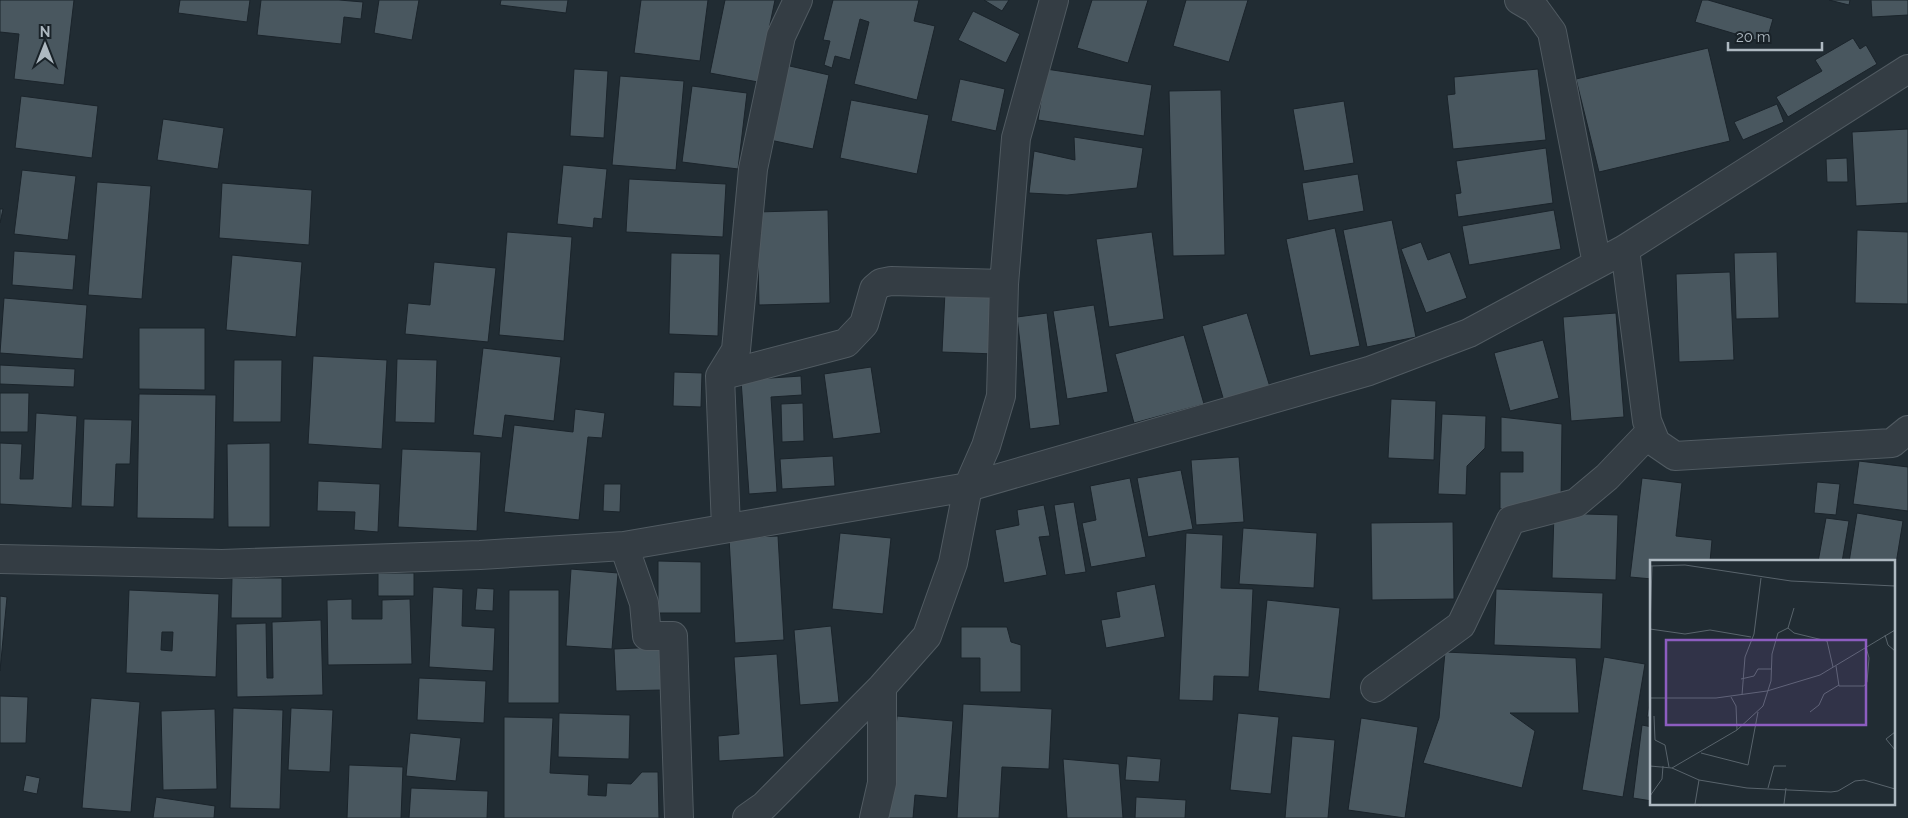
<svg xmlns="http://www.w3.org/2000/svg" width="1908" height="818" font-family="Raleway,sans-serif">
	<rect width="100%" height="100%" fill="#212c33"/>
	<path fill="#49575f" stroke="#1b242b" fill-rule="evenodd" d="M0,0H74L64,85L14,79L19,34L0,32Z
		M180,0H250L247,22L178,13Z
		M261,0H339L363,2L361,19L344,17L341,44L257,35Z
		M379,0H419L412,40L374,33Z
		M501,0H568L566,13L500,5Z
		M641,0H708L700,61L634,53Z
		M725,0H775L758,82L710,73Z
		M833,0H919L914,21L935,26L917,100L854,84L869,22L860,19L850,60L835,56L832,68L824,65L830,41L823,40Z
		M984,0H1009L1002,11Z
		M1092,0H1148L1128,63L1077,48Z
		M1186,0H1248L1229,62L1173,46Z
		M1702,0H1708L1773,19L1766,43L1695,22Z
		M1829,0H1850L1849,5Z
		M1871,0H1908V15L1872,17Z
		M973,11L1020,34L1006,63L958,40Z
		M1853,38L1860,49L1866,45L1877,64L1788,117L1776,97L1822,71L1815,60Z
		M1708,48L1730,141L1599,172L1576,79Z
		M781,64L829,75L813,149L765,139Z
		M574,69L608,71L604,138L570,136Z
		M1046,69L1152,85L1144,136L1038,120Z
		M1538,69L1546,140L1453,149L1447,95L1455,94L1454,77Z
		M620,76L684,81L676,170L612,165Z
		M960,79L1005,89L996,131L951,121Z
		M692,86L747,93L738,169L682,162Z
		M1221,90L1225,255L1173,256L1169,91Z
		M21,96L98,106L92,158L15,148Z
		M851,100L929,115L917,174L840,158Z
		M1344,101L1354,163L1304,171L1293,109Z
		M1777,104L1784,122L1743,140L1734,122Z
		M163,119L224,128L218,169L157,160Z
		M1908,129V203L1856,206L1852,132Z
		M1074,137L1143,148L1137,188L1067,195L1029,193L1034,151L1075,160Z
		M1546,148L1553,203L1458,217L1455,194L1461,193L1456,161Z
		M1847,158L1848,182H1827L1826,159Z
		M563,165L607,169L602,219L594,218L593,228L557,224Z
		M22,170L76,176L68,240L14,234Z
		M1358,174L1364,211L1308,221L1302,183Z
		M629,179L726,184L723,237L626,232Z
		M97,182L151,186L142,299L88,295Z
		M222,183L312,190L309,245L219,238Z
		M0,209H3L0,223Z
		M828,210L830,303L759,305L757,212Z
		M1554,210L1561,249L1469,265L1462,226Z
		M1392,220L1416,337L1367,347L1343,230Z
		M1335,228L1360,346L1310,356L1286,239Z
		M1857,230L1908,232V304L1855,303Z
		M507,232L572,237L564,341L499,335Z
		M1152,232L1164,319L1109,327L1096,239Z
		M1421,242L1428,260L1450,252L1467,298L1426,313L1401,249Z
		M14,251L76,255L73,290L12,285Z
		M1777,252L1779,318L1736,319L1734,253Z
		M671,253L720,254L718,336L669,334Z
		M232,255L302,262L296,337L226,330Z
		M434,262L496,268L488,342L405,334L408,303L430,305Z
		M1730,272L1734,360L1679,362L1676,274Z
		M945,292L997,294L995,354L942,352Z
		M4,298L87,305L83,359L0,353Z
		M1094,305L1108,392L1067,399L1053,311Z
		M1047,313L1060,425L1030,429L1017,317Z
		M1247,313L1270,387L1224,401L1202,326Z
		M1616,313L1624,417L1571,421L1563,317Z
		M139,328H205V390L139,389Z
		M1184,335L1204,404L1134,423L1115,354Z
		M1543,340L1559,398L1510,411L1494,353Z
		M483,348L561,357L554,421L505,415L502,438L473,435Z
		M313,356L387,360L382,449L308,444Z
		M397,359L437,360L435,423L395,422Z
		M234,360H282L281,422H233Z
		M0,365L75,369L74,387L0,384Z
		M871,367L881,433L833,439L824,374Z
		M674,372L702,373L701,407L673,406Z
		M801,376L802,395L771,397L777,492L749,494L741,380Z
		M0,393H29L28,432H0Z
		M139,394L216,395L214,519L137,518Z
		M1391,399L1436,401L1434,460L1388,458Z
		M803,403L804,441L782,442L781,404Z
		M575,409L605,413L602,438L588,437L579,520L504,512L514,425L573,432Z
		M36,413L77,416L72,508L0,504V443L22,444L20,479H33Z
		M1442,414L1486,416L1485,448L1467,466L1466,495L1438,494Z
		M1501,417L1562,424L1561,502L1500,509V472H1523V452H1501Z
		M84,419L132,420L130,464H116L114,507L81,506Z
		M270,443V527H228L227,444Z
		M402,449L481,452L477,531L398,527Z
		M833,456L835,486L782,489L780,459Z
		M1239,457L1244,522L1196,525L1191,460Z
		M1859,461L1908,467V511L1853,504Z
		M1181,470L1193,529L1148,537L1137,478Z
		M1130,478L1146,557L1091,567L1082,523L1096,520L1090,486Z
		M1642,478L1682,483L1676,536L1712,540L1710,562H1652V579L1630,577Z
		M318,481L380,484L378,532L354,530L355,512L317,511Z
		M1817,482L1840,484L1836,515L1814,513Z
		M604,484H621L620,512L603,511Z
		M1074,502L1086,572L1065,575L1054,505Z
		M1044,505L1050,536L1039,537L1047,575L1004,583L995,530L1019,525L1017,510Z
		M1554,513L1618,515L1616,580L1552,578Z
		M1857,513L1903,521L1894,576V562H1849Z
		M1826,518L1849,521L1842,562H1818Z
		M1453,522L1454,599L1372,600L1371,523Z
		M1243,528L1317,533L1314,588L1239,584Z
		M840,533L891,538L883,614L832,609Z
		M1186,533L1223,535L1221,588L1253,589L1249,677L1214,676L1213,701L1179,700Z
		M778,536L784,640L735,643L729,538Z
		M658,561L701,562V613H658Z
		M571,569L618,573L612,649L566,646Z
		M378,573H414V596H378Z
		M232,578H282V618H231Z
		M1155,584L1165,637L1106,648L1101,620L1120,617L1116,592Z
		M433,587L463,589L462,626L495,628L493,671L429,667Z
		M477,588L494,589L493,611L475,610Z
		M1496,589L1603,593L1601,649L1494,645Z
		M129,590L219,594L216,677L126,673ZM162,632H173L172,651L161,650Z
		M509,590H559V703H508Z
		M0,596L7,597L0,671Z
		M352,599V619H382V600L410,599L412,664L328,665L327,600Z
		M1267,600L1340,608L1330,699L1258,691Z
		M321,620L323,695L237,697L236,624L266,623L267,678H273L272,622Z
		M831,626L839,702L800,705L794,630Z
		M961,627H1007L1011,642L1021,645V692H980V658H961Z
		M660,647L662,690L616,691L614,649Z
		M1445,652L1576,658L1579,713H1510L1535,731L1522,788L1423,763L1439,718Z
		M777,654L784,757L719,761L718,736L739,734L734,657Z
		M1604,657L1645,664L1623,797L1582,790Z
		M419,678L486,681L484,723L417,720Z
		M1652,685V717H1647Z
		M0,696L28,697L26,743H0Z
		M91,698L140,702L131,812L82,808Z
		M963,704L1052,709L1049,769L1002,767L999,818H957Z
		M233,708L283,710L280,809L230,808Z
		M291,708L333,710L330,772L288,770Z
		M215,709L217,789L163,790L161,711Z
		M559,713L630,715L629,759L558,757Z
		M1238,713L1279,717L1271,794L1230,790Z
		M897,716L953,721L947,798L915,795L913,818H888Z
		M504,717L553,718L550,773L589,775L588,795L606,796L607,783L631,784L642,772H658L659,818H504Z
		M1361,718L1418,727L1405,818L1348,810Z
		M1642,725L1652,727V801L1633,798Z
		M410,733L461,738L456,781L406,776Z
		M1292,736L1335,740L1328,818H1285Z
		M1127,756L1161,759L1159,782L1125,780Z
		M1063,759L1119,764L1123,818H1067Z
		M349,765L403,767L401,818H347Z
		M26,775L40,778L37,794L23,791Z
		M411,788L488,791L487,818H409Z
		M156,797L215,806L214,818H153Z
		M1136,797L1186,800L1185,818H1135Z
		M1681,804H1701V807Z"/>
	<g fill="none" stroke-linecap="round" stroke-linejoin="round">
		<g stroke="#515b62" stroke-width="30">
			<path id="street" d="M1519,0L1536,10L1552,32L1597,264
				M1625,249L1647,421L1656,443L1675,456L1892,443L1908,430
				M720,376L846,343L864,324L874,289L881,283L891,281L1004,284
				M726,528L720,376L736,350L753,169L781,36L798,0
				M624,546L644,603L647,636H673L679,818
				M0,559L222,564L480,555L624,546L968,487L1369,371L1469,333L1625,249L1908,69
				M1375,688L1461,625L1511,520L1576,503L1607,477L1651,431
				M747,818L764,806L882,687L927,636L953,563L968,487L986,446L1001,396L1004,284L1016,138L1054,0
				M874,818L882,783V687"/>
		</g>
		<use href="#street" stroke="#343d44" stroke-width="28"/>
	</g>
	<g transform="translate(1650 560)">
		<rect width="245" height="245" fill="#212c33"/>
		<path fill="none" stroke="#59646c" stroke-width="1" d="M0,6L35,5L141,21L245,26M138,68L144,73L177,81L183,107M138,68L144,48M0,69L35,74L60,70L101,77M0,70L2,6M235,75L238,85L245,91M186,106L189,126H214L217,122L219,98L216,87M91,119L104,116L108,109H121M92,135L95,97L104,74L111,18M81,137L86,146L87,170M0,138H66L117,131L170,115L245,70M160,152L169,145L174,134L189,125M4,156L5,180L15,185L19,207M245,172L236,179L245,190M51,193L98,205L108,152M0,206L22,208L49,220L97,228L181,232L188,231L205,221L214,220L245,229M22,208L87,170L113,146L121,121L122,94L128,73L138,68M118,228L124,206H136M0,236L12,219L13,206M45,244L49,220M134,244L136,228"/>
		<path fill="#8d5dc0" fill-opacity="0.15" stroke="#8d5dc0" stroke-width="2.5" d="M16,80H216V165H16Z"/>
		<rect width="245" height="245" fill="none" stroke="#aeb9c1" stroke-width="2.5"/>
	</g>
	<g transform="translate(45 45)" stroke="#192228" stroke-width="4" paint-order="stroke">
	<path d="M0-4L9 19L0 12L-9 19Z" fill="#aeb9c1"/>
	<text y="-8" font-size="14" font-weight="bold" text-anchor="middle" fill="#aeb9c1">N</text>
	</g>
	<path d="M1728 42v8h94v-8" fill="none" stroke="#aeb9c1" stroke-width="2.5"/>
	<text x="1736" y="42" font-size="15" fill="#aeb9c1" stroke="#192228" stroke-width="4" paint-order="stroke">20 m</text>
</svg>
